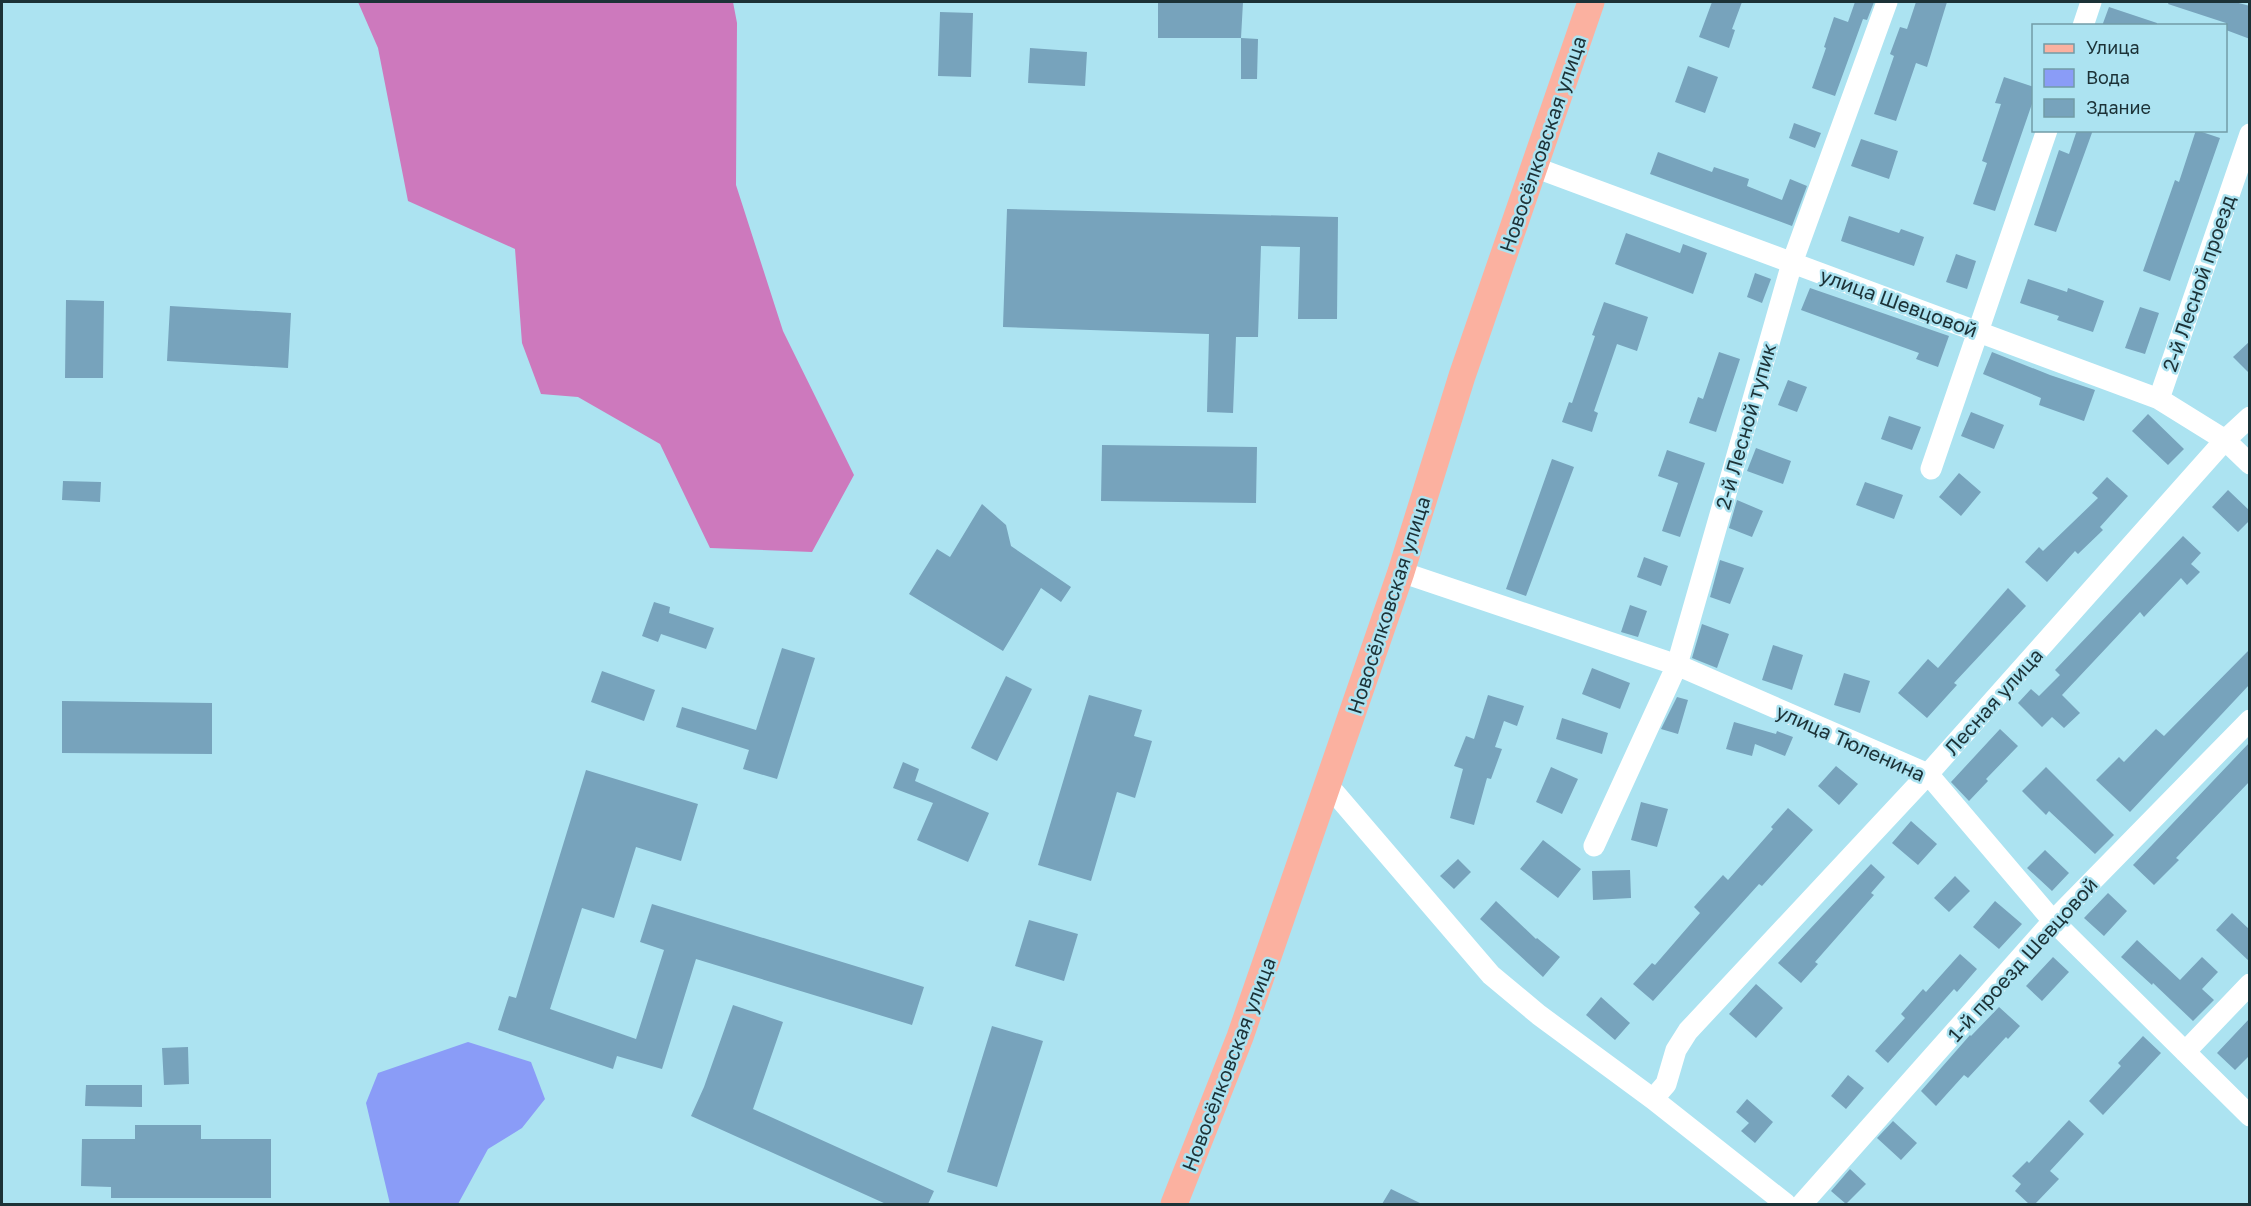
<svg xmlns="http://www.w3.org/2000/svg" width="2251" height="1206" font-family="'Golos Text',sans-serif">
	<rect width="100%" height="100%" fill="#ace3f1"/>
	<path fill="#cd79bd" d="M358,2H733L737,23L736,185L783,331L854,475L812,552L710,548L660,444L578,397L541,394L522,343L515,249L408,201L378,48Z"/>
	<path fill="#8a9cf7" d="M468,1042L531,1062L545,1099L522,1128L488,1149L458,1204H390L366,1103L378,1073Z"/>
	<path fill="#77a3bc" d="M1158,2H1243L1241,38H1158Z
		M1712,2H1742L1732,29L1735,30L1729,48L1699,37Z
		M1855,2H1874L1867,20L1863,19L1835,96L1812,88L1826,48L1824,47L1834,17L1848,22Z
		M1916,2H1947L1927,67L1916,63L1896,121L1874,114L1894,56L1890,54L1900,27L1907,29Z
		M2169,2H2235L2250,6V39L2226,30V23L2168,4Z
		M2109,7L2157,23V26H2102Z
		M940,12L973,13L971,77L938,76Z
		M1241,38L1258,39L1257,79H1241Z
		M1030,48L1087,52L1085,86L1028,83Z
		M1688,66L1718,77L1705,113L1675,102Z
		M2004,77L2034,87V98L1995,211L1973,204L1987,163L1982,161L2001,104L1995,103Z
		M1794,123L1821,133L1815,148L1789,138Z
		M2077,130H2093L2056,232L2034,225L2059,150L2069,154Z
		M2196,130L2220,138L2170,281L2143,271L2175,180L2179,182Z
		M1861,139L1898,151L1889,179L1851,166Z
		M1658,152L1712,172L1714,167L1749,179L1747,186L1782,200L1790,179L1807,186L1792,226L1650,174Z
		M1007,209L1338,217L1337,319H1298L1300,247L1261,246L1258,337H1236L1233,413L1207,412L1209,334L1003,327Z
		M1849,216L1899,233L1901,229L1924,237L1914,266L1841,241Z
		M1626,233L1680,253L1683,244L1707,253L1693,294L1615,264Z
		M1956,254L1976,261L1967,289L1946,282Z
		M1755,273L1771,279L1762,303L1747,297Z
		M2028,279L2067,292L2068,288L2104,301L2093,332L2057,320L2059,316L2020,303Z
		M1810,288L1949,336L1938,367L1916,359L1919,353L1801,310Z
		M66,300L104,301L103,378H65Z
		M1604,302L1648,317L1637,351L1617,344L1594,411L1598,413L1592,432L1562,422L1569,402L1572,403L1595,336L1592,335Z
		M170,306L291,313L288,368L167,361Z
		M2140,307L2159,313L2145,354L2125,348Z
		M2250,341V374L2233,357Z
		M1719,352L1740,359L1716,432L1689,423L1698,397L1703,399Z
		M1992,352L2050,375L2095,390L2084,421L2039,405L2041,398L1983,374Z
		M1788,380L1807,387L1797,412L1778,405Z
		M1971,412L2004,425L1994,449L1961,436Z
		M2148,414L2184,449L2168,465L2132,431Z
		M1889,416L1921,427L1912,450L1881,439Z
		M1102,445L1257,447L1256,503L1101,501Z
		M1756,448L1791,461L1783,484L1747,471Z
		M1667,450L1705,463L1680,537L1662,531L1678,483L1658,476Z
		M1552,459L1574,467L1526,596L1506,589Z
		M1959,473L1981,492L1961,516L1939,497Z
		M2107,477L2128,496L2100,527L2103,530L2078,554L2075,551L2047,582L2025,562L2039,547L2043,551L2098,498L2092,493Z
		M63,481L101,482L100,502L62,500Z
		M1865,482L1903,495L1894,519L1856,505Z
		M2228,490L2250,511V520L2238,532L2212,507Z
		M1737,500L1763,511L1752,537L1729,528Z
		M982,504L1006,525L1011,546L1071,587L1061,602L1041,588L1003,651L909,594L937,549L950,557Z
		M2183,536L2201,553L2191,564L2200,572L2187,585L2181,578L2144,617L2140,612L2062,695L2080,713L2064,728L2052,717L2042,727L2018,703L2031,689L2039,696L2060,675L2055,670Z
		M1644,557L1668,566L1661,586L1637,577Z
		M1720,560L1744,568L1730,604L1710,597Z
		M2008,588L2026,606L1954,683L1957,685L1927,718L1898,693L1928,659L1938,668Z
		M654,602L670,607L669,613L714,628L706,649L661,634L658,642L642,636Z
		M1630,605L1647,611L1638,637L1621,632Z
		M1702,624L1729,634L1717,668L1692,658Z
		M1773,645L1803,655L1792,690L1762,680Z
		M782,648L815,658L777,779L743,769L749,750L676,727L682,707L756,730Z
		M2250,649V684L2130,812L2096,780L2119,757L2124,762L2156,729L2164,736Z
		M1592,668L1630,683L1620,709L1582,694Z
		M602,671L655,690L644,721L591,702Z
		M1844,673L1870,681L1860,713L1834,705Z
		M1006,676L1032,689L997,761L971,748Z
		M1089,695L1142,710L1134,736L1152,741L1135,798L1117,792L1091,881L1038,865Z
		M1488,695L1524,706L1517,726L1504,721L1495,747L1502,749L1491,779L1487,778L1474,825L1450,818L1463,769L1454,766L1466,736L1474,739Z
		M1677,697L1688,700L1678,734L1661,729Z
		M62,701L212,703V754L62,753Z
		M1562,718L1608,733L1602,754L1556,739Z
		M1734,722L1776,734L1777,731L1793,737L1785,756L1755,744L1752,756L1726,749Z
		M2000,729L2018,746L1986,779L1988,781L1969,801L1951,782Z
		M2250,742V781L2176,858L2179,860L2154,885L2133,865Z
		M903,762L919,769L915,781L989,813L968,862L917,840L933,803L893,788Z
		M1836,766L1858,784L1839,805L1818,786Z
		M1551,767L1578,779L1562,814L1536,802Z
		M2046,767L2114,835L2095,854L2049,811L2046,815L2022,791Z
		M586,770L698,804L681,861L636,847L614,918L582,908L550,1009L636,1039L664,950L640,942L652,904L924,987L912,1025L696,959L662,1069L617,1056L613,1069L498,1030L509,996L516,998Z
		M1641,802L1668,809L1657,847L1631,840Z
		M1788,808L1813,830L1762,886L1759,884L1653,1001L1633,984L1652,963L1655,965L1700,913L1694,907L1723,875L1728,880L1773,829L1771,827Z
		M1911,821L1937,844L1918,865L1892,843Z
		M1543,840L1581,869L1558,898L1520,869Z
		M2045,850L2069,873L2052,891L2027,868Z
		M1458,859L1471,872L1454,889L1440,876Z
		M1871,864L1885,877L1871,893L1874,895L1815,962L1818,964L1801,983L1778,963Z
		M1630,870L1631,898L1593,900L1592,871Z
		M1955,876L1970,891L1949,912L1934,898Z
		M2108,893L2127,911L2104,936L2084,918Z
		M1496,901L1536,939L1537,938L1560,957L1543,977L1480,919Z
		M1995,901L2022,924L1999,949L1973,927Z
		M2232,913L2250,930V962L2216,930Z
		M1029,920L1078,934L1064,981L1015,966Z
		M2137,940L2180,980L2202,957L2218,972L2202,989L2214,1000L2193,1021L2153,983L2152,985L2121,957Z
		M1960,954L1977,969L1957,992L1954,989L1888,1063L1875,1051L1905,1018L1901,1014L1923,989L1926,992Z
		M2053,957L2069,972L2042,1001L2026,986Z
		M1756,984L1783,1008L1756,1038L1729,1014Z
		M1601,997L1630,1023L1615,1040L1586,1015Z
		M733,1005L783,1022L753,1109L934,1191L928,1204H886L691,1116L704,1087Z
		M1999,1007L2020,1026L2008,1039L2006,1037L1968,1078L1964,1075L1936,1106L1921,1091L1970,1035L1971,1036Z
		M2250,1018V1055L2235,1070L2217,1053Z
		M992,1026L1043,1041L997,1187L947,1172Z
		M2143,1036L2161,1053L2103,1115L2089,1101L2121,1066L2118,1063Z
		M188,1047L189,1084L164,1085L162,1048Z
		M1848,1075L1864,1088L1846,1109L1831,1096Z
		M86,1085H142V1107L85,1106Z
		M1747,1099L1773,1122L1755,1143L1741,1131L1749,1123L1736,1112Z
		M2069,1120L2084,1134L2050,1171L2059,1179L2035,1204H2029L2015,1191L2021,1184L2012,1176L2027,1161L2029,1163Z
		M1893,1121L1917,1143L1901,1160L1877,1138Z
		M135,1125H201V1139H271V1198H111V1187L81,1186L82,1139H135Z
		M1850,1169L1866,1184L1846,1204L1831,1191Z
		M1391,1189L1422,1204H1382Z"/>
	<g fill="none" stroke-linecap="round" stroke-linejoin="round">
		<path stroke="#fff" stroke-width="21" d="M2083,26L2091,2
			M1534,167L2159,399L2225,440L2250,464
			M2159,399L2250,134
			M1931,469L2047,130
			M1401,572L1677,665L1928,774L2053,921L2250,1116
			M1328,785L1491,975L1539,1015L1653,1099L1786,1204
			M1594,846L1677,665L1792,263L1887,2
			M2185,1052L2250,984
			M1653,1099L1666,1084L1676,1050L1688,1031L1928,774L2225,440L2250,417
			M1802,1204L2053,921L2250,720"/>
		<path stroke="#fbb1a0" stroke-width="27" d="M1174,1204L1240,1037L1344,737L1401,572L1462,376L1591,2"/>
	</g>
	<g text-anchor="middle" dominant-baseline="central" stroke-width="5" stroke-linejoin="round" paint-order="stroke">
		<g font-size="20" fill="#1c3237" stroke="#ace3f1">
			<text transform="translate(1542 144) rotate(-71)">Новосёлковская улица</text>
			<text transform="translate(2198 283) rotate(-71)">2-й Лесной проезд</text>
			<text transform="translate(1899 302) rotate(20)">улица Шевцовой</text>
			<text transform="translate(1745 426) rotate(-74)">2-й Лесной тупик</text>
			<text transform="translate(1388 605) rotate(-72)">Новосёлковская улица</text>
			<text transform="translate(1993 701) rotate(-48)">Лесная улица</text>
			<text transform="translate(1851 742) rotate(24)">улица Тюленина</text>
			<text transform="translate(2022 959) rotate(-48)">1-й проезд Шевцовой</text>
			<text transform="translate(1228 1064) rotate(-69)">Новосёлковская улица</text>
		</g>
	</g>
	<rect width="2251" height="1206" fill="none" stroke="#1c3237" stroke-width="6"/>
	<rect x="2032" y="24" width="195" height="108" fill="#ace3f1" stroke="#729ca7" stroke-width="1.5"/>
	<rect x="2044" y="44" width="30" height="9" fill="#fbb1a0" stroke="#729ca7" stroke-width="1.5"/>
	<text x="2086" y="54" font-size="18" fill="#1c3237">Улица</text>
	<rect x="2044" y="69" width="30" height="18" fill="#8a9cf7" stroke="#729ca7" stroke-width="1.5"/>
	<text x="2086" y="84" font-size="18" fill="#1c3237">Вода</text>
	<rect x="2044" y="99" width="30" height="18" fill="#77a3bc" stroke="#729ca7" stroke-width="1.5"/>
	<text x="2086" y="114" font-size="18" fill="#1c3237">Здание</text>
</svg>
